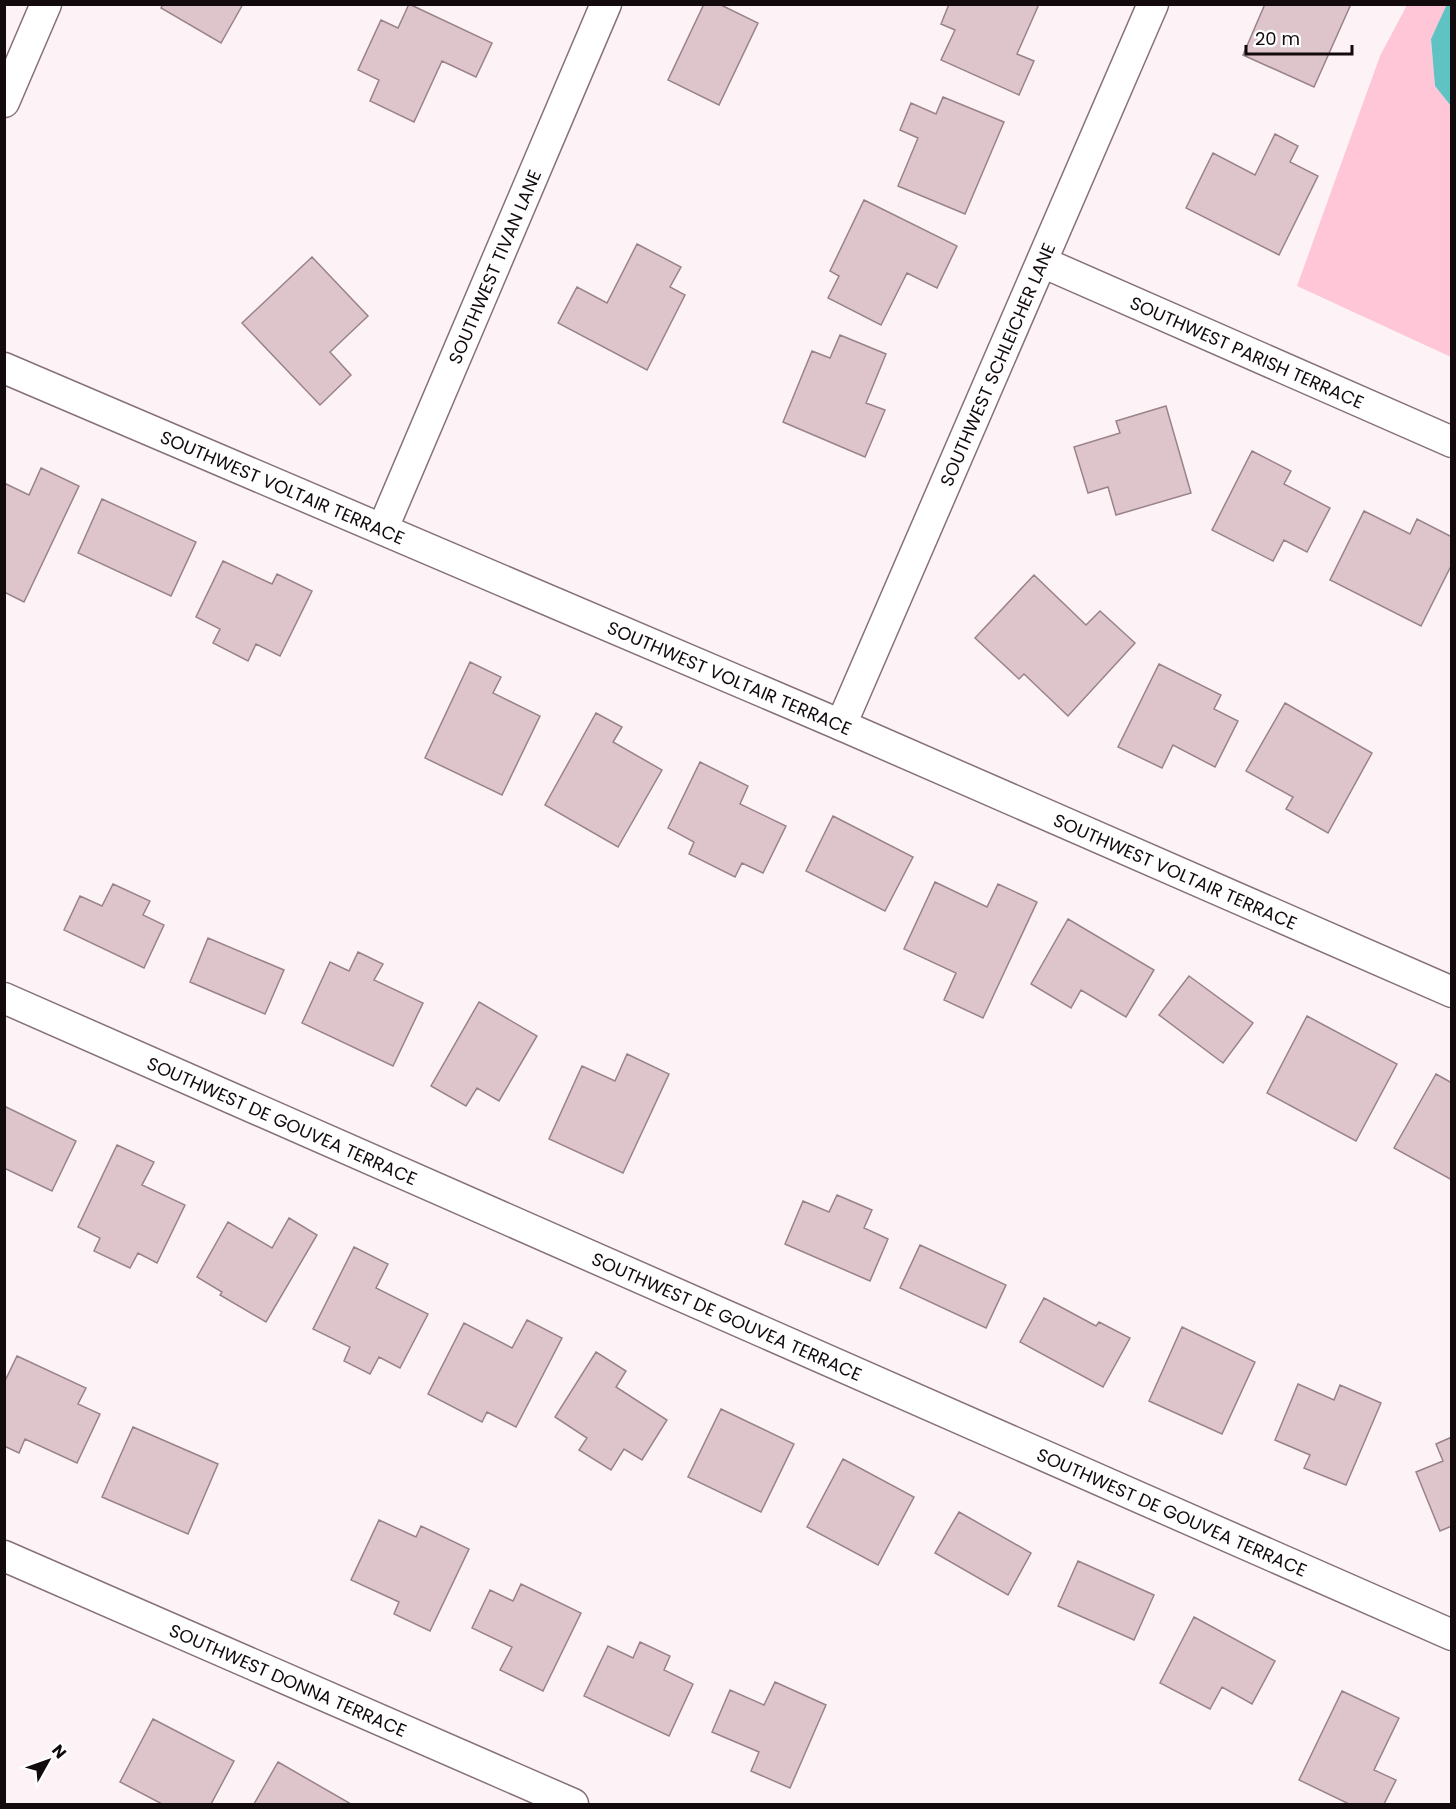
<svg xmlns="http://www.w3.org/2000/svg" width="1456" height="1809" font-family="Poppins,sans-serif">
	<rect width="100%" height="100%" fill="#fdf3f6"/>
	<path fill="#fec6d6" d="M1407,5H1447L1431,39L1435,86L1451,106V357L1297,286L1380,56Z"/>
	<path fill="#5fc2c3" d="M1447,4L1452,5L1451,106L1435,86L1431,39Z"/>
	<path fill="#ddc5cb" stroke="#998389" stroke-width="1.5" d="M163,4H243L221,43L161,8Z
		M409,4L492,43L476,77L442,61L414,122L370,101L379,80L358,70L381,20L398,28Z
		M704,4H719L758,23L719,105L668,80Z
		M949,4H1039L1017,54L1034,61L1019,95L941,60L955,30L941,24Z
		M1265,4H1351L1314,87L1243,55Z
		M943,97L1004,122L965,214L898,186L918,138L900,130L911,103L936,114Z
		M1275,134L1298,146L1290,162L1318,176L1279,255L1186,208L1213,153L1255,175Z
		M864,200L957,246L937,288L907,273L881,325L828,298L839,276L830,271Z
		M637,244L681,267L670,287L685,295L647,370L558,323L577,287L607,303Z
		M312,257L368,316L330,352L351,375L320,405L242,323Z
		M840,335L886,354L866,403L885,410L865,457L783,422L812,351L830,358Z
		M1166,406L1191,493L1116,515L1108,487L1088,493L1074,447L1120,433L1116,421Z
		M1252,451L1291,471L1284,484L1330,508L1307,552L1284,540L1273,561L1212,530Z
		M41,468L79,486L24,602L4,592V483L29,495Z
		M102,499L196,542L171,596L78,553Z
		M1364,511L1410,534L1417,519L1452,537V564L1421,626L1330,580Z
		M223,561L272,584L277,574L312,591L280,656L256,644L248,661L213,643L220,629L196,617Z
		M1034,575L1086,625L1100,611L1135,643L1068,716L1024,674L1019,679L975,638Z
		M470,662L501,677L493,693L540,716L502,795L425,758Z
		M1159,664L1221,695L1214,709L1238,721L1215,767L1173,745L1162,768L1118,747Z
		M1285,703L1372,753L1328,833L1286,809L1293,797L1246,771Z
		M596,713L622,727L613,742L662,770L618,847L545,805Z
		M700,762L748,786L740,804L786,826L763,873L742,863L735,877L689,854L694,842L668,828Z
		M833,816L913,857L885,911L806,871Z
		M935,882L987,907L998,884L1037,902L983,1018L944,1000L956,973L904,949Z
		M113,884L150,901L143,915L164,925L144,968L64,930L80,896L102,906Z
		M1068,919L1154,970L1126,1017L1081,990L1071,1008L1031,984Z
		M208,938L284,970L265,1014L190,982Z
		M358,952L383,964L374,980L423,1003L393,1066L302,1023L330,962L349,971Z
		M1189,976L1253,1023L1223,1063L1159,1015Z
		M479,1002L537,1036L499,1101L477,1088L466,1106L431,1086Z
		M1307,1016L1397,1064L1356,1141L1267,1093Z
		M627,1054L669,1074L623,1173L549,1139L582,1066L615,1081Z
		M1436,1074L1452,1083V1180L1394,1148Z
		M4,1106L76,1141L52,1191L4,1168Z
		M117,1145L154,1162L142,1185L185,1205L157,1263L138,1253L130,1268L94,1251L100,1238L78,1227Z
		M837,1195L872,1210L864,1228L888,1239L870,1281L785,1244L803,1201L829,1212Z
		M289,1218L317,1235L266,1322L220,1295L222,1292L197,1277L228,1222L272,1248Z
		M920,1245L1006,1285L986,1328L900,1288Z
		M354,1247L388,1264L376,1288L428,1314L400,1368L379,1357L370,1374L344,1361L350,1347L313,1329Z
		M1044,1298L1096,1326L1099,1322L1130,1338L1103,1387L1020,1342Z
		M527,1320L562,1338L516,1427L487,1412L482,1422L428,1394L464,1323L512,1348Z
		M1182,1327L1255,1362L1222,1434L1149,1401Z
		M596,1352L626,1371L616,1387L667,1420L642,1460L624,1449L611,1470L579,1450L587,1438L555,1417Z
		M17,1356L86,1388L78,1404L100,1414L77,1463L25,1439L19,1453L4,1446V1383Z
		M1298,1384L1334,1400L1340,1385L1381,1403L1346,1485L1304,1468L1310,1455L1275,1440Z
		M721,1409L794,1444L761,1512L688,1477Z
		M133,1427L218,1464L188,1534L102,1497Z
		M1452,1437V1526L1440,1531L1416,1472L1443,1461L1436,1444Z
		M843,1459L914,1497L878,1565L807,1527Z
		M959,1512L1031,1553L1008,1595L935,1553Z
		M379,1520L416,1537L421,1526L469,1549L430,1631L394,1614L399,1602L351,1580Z
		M1078,1561L1154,1595L1134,1640L1058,1606Z
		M521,1584L581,1613L543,1691L500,1670L512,1647L472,1628L490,1590L513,1601Z
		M1194,1617L1275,1661L1252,1704L1222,1687L1210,1709L1160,1683Z
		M640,1642L670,1656L664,1670L693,1684L669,1736L584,1696L608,1646L633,1658Z
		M775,1682L826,1705L790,1788L751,1771L759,1752L712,1732L730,1690L764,1705Z
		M1342,1691L1399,1718L1374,1770L1396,1780L1384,1804H1349L1299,1780Z
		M153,1719L234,1761L211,1804H162L120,1782Z
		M278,1762L351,1804H254Z"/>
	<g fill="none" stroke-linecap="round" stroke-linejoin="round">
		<g stroke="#867177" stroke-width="33">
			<g id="minor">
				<path d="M4,102L46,4"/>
				<path id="s1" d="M1042,262L1452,442"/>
				<path id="s2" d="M4,368L841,725L1452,992"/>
				<path id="s3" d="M383,528L606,4"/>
				<path id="s4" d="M841,725L1153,4"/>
				<path id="s5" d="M4,998L1452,1635"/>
				<path id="s6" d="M4,1556L573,1804"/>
			</g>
		</g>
		<use href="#minor" stroke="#fff" stroke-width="30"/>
	</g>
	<g text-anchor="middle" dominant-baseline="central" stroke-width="6" stroke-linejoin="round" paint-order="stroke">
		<g font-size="18" fill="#120a0c" stroke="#fff">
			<text stroke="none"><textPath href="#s3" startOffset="284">SOUTHWEST TIVAN LANE</textPath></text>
			<text stroke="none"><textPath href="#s1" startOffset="224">SOUTHWEST PARISH TERRACE</textPath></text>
			<text stroke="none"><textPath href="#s4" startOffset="393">SOUTHWEST SCHLEICHER LANE</textPath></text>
			<text stroke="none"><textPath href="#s2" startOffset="303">SOUTHWEST VOLTAIR TERRACE</textPath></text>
			<text stroke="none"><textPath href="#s2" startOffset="789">SOUTHWEST VOLTAIR TERRACE</textPath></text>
			<text stroke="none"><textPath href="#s2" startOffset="1275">SOUTHWEST VOLTAIR TERRACE</textPath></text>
			<text stroke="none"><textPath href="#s5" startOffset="304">SOUTHWEST DE GOUVEA TERRACE</textPath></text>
			<text stroke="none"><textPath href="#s5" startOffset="790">SOUTHWEST DE GOUVEA TERRACE</textPath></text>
			<text stroke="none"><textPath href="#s5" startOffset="1276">SOUTHWEST DE GOUVEA TERRACE</textPath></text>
			<text stroke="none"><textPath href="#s6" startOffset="310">SOUTHWEST DONNA TERRACE</textPath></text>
		</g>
	</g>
	<rect width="1456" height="1809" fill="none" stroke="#120a0c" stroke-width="12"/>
	<g transform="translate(48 1761) rotate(50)" stroke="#ffffff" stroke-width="4.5" paint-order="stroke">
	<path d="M0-4.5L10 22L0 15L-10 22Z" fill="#120a0c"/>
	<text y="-9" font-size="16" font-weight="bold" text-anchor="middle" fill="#120a0c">N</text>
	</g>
	<path d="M1246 45v9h106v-9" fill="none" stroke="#120a0c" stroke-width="3"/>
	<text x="1255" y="45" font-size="18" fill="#120a0c" stroke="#ffffff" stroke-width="4.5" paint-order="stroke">20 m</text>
</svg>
